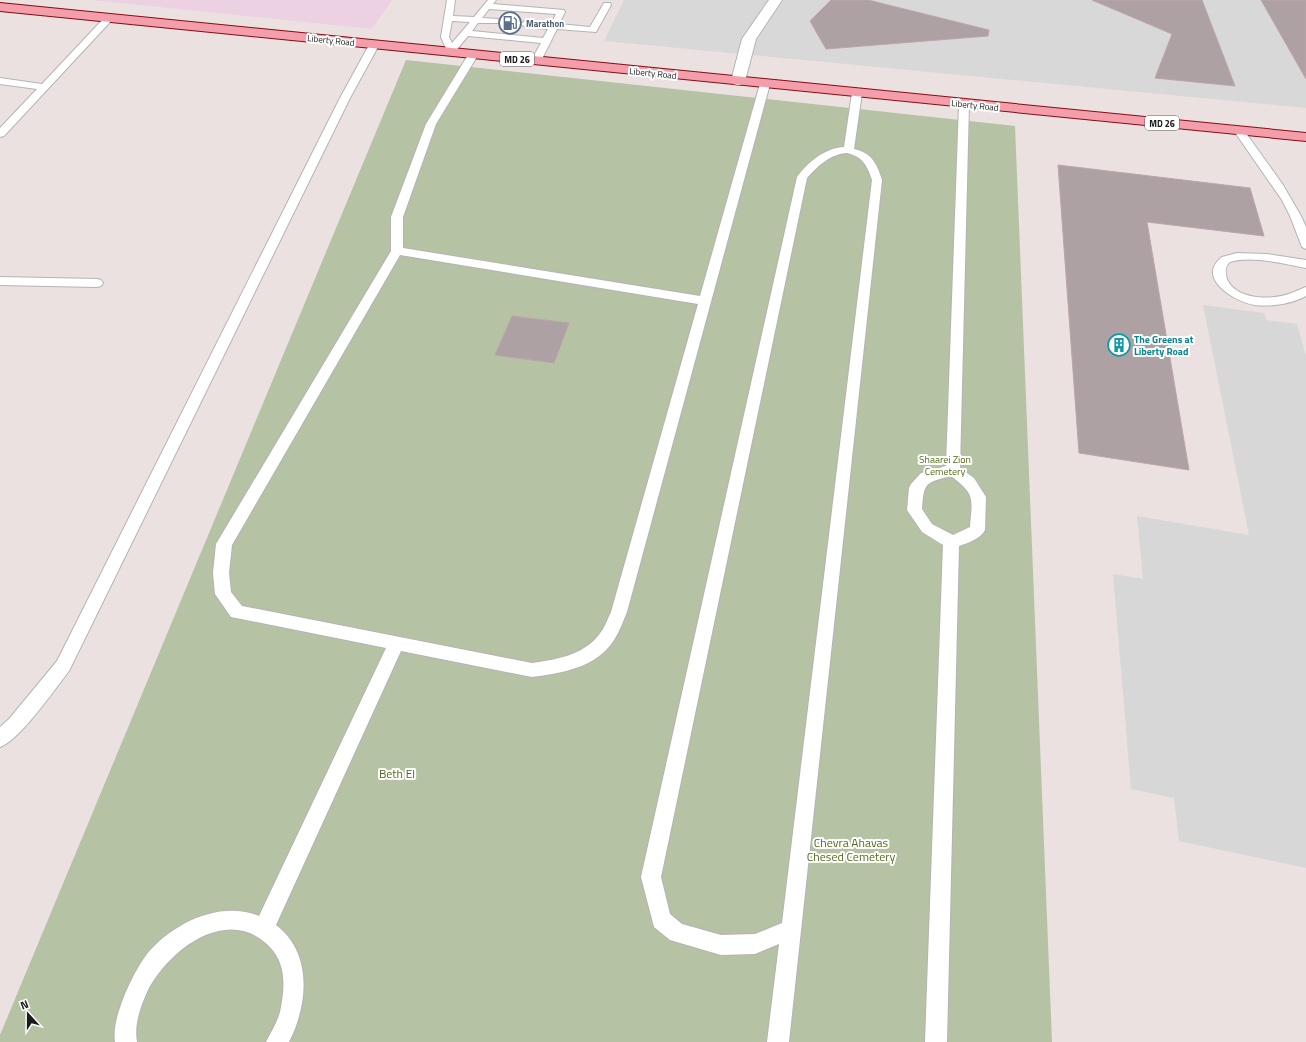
<svg xmlns="http://www.w3.org/2000/svg" width="1306" height="1042" font-family="'Titillium Web',sans-serif">
	<rect width="100%" height="100%" fill="#ebe1e1"/>
	<path fill="#d9d8d8" d="M624,0H1306V108L604,41Z"/>
	<path fill="#ecd1e3" d="M91,0H392L372,29Z"/>
	<path fill="#b5c2a4" d="M406,60L1015,126L1052,1042H0V1035Z"/>
	<path fill="#d7d7d7" d="M1203,305L1264,313L1266,320L1297,324L1306,356V868L1179,841L1174,798L1131,789L1113,574L1143,579L1137,516L1249,535Z"/>
	<path fill="#ada1a4" stroke="#bca5ab" d="M831,0H868L989,30L988,36L826,49L810,21Z
		M1092,0H1202L1235,86L1155,78L1172,34Z
		M1261,0H1306V79Z
		M1058,165L1250,188L1264,236L1147,222L1189,470L1079,453Z
		M512,316L569,323L554,363L495,355Z"/>
	<g fill="none" stroke-linecap="round" stroke-linejoin="round">
		<g stroke="#b4b4b4" stroke-width="2">
			<path id="service" d="M447,0H455L453,16L474,17L488,0H496L493,4L564,10L565,12L559,24L590,27L604,3H610L611,5L596,32L557,29L541,61L536,64L531,61L541,43L468,36L454,53H448L441,37ZM489,9L556,14L551,24L525,21L521,24L525,27L548,29L543,38L472,31L478,23H498L499,21L498,19L482,18ZM452,21L470,22L452,43L449,37Z
				M109,15L112,16L113,18L112,20L4,136L0,137V128L37,89L0,84V78L42,84L106,16Z
				M374,42L379,45L350,98L69,671C54,690 20,740 0,747V727L9,719L57,661L340,98L369,45Z
				M473,52L478,55L436,124L403,217V248L700,296L760,84L765,81L770,84L627,612C623,621 620,631 614,640C596,668 562,673 532,677L401,651L276,925C313,953 308,1005 289,1042H266C271,1032 277,1023 280,1012C285,989 287,964 269,946C227,904 167,951 147,992C140,1008 134,1025 137,1042H115C113,1025 119,1010 125,994C131,980 138,966 147,954C173,923 220,900 259,916L386,648L231,617L215,594L213,573L216,544L391,251V217L426,124L468,55ZM400,255L698,304L611,612C608,618 606,624 603,629C587,655 559,659 532,663L242,606L231,592L229,573L232,545Z
				M857,90L862,93L854,149C872,153 877,164 882,180L789,1042H767L779,944L755,954L721,955L670,940L654,927L641,877L797,177C808,162 825,148 844,147L852,93ZM847,153C863,157 867,165 872,180L782,923L755,934L721,935L682,924L670,914L661,877L807,178C818,166 830,154 847,153Z
				M964,101L969,104L960,468L974,478L986,497L985,530C980,539 968,543 959,546L947,1042H925L943,545L922,532L907,510L909,488L911,484L921,473L946,466L959,104ZM951,476C976,495 972,498 970,527L953,535L932,524L922,509C924,482 925,483 951,476Z
				M1239,128L1243,129L1283,185L1301,216L1306,227V249L1302,247L1290,216L1282,200L1234,131Z
				M1237,253L1267,254L1306,260V268C1285,264 1250,255 1230,262C1225,266 1225,273 1227,279C1236,300 1270,300 1289,294C1295,292 1300,289 1306,287V296C1291,304 1271,307 1255,305C1235,302 1195,278 1222,257Z
				M0,277L97,279L101,280L103,283L101,286L97,287L0,285Z"/>
		</g>
		<g stroke="#b4b4b4" stroke-width="2">
			<path id="tertiary" d="M769,0H782L756,39L745,81L743,84L738,85L733,84L731,81L742,39Z"/>
		</g>
		<g stroke="#850c11" stroke-width="2">
			<path id="primary" d="M0,3L1306,133V141L0,11Z"/>
		</g>
		<use href="#service" fill="#fff" fill-rule="evenodd"/>
		<use href="#tertiary" fill="#fff" fill-rule="evenodd"/>
		<use href="#primary" fill="#f39eaa" fill-rule="evenodd"/>
	</g>
	<defs>
		<g id="fuel-ring" transform="scale(1.15)"><circle r="9.5" fill="#fff" stroke="#5c6f8a" stroke-width="1.5"/><path d="M-5.5-6h7V0h2V4h1.3V-2.5L3-4.5l.8-.8L6-3V5H2.5V1h-1V6h-7ZM-4.2-4.7v3.2H.2V-4.7Z" fill="#5c6f8a"/></g>
		<g id="building-ring" transform="scale(1.15)"><circle r="9.5" fill="#fff" stroke="#0f9aa8" stroke-width="1.5"/><path d="M-4-6H4V6H1V3H-1V6H-4ZM-2.5-4.3h1.7v1.8h-1.7ZM.8-4.3h1.7v1.8H.8ZM-2.5-1h1.7V.8h-1.7ZM.8-1h1.7V.8H.8Z" fill="#0f9aa8"/></g>
	</defs>
	<g fill-rule="evenodd">
		<use href="#fuel-ring" x="510" y="23"/>
		<use href="#building-ring" x="1119" y="345"/>
	</g>
	<g text-anchor="middle" dominant-baseline="central" stroke-width="4" stroke-linejoin="round" paint-order="stroke">
		<g font-size="9" font-weight="bold" fill="#4e5e75" stroke="#fff" text-anchor="start">
			<text x="526" y="23">Marathon</text>
		</g>
		<g font-size="9" fill="#1b1b1b" stroke="#fff">
			<text transform="translate(331 40) rotate(6)">Liberty Road</text>
			<text transform="translate(653 73) rotate(6)">Liberty Road</text>
			<text transform="translate(975 105) rotate(6)">Liberty Road</text>
		</g>
		<g fill="#fff" stroke="#5f5f5f" stroke-width="1">
			<rect x="500" y="52" width="34" height="14" rx="3"/>
			<rect x="1145" y="116" width="34" height="14" rx="3"/>
		</g>
		<g font-size="9" font-weight="bold" fill="#1b1b1b">
			<text x="517" y="59">MD 26</text>
			<text x="1162" y="123">MD 26</text>
		</g>
		<g font-size="10" font-weight="bold" fill="#0d838f" stroke="#fff" text-anchor="start">
			<text x="1134" y="339">The Greens at<tspan x="1134" dy="12">Liberty Road</tspan></text>
		</g>
		<g font-size="10" fill="#4c6e13" stroke="#fff">
			<text x="945" y="459">Shaarei Zion<tspan x="945" dy="12">Cemetery</tspan></text>
		</g>
		<g font-size="12" fill="#4c6e13" stroke="#fff">
			<text x="397" y="773">Beth El</text>
			<text x="851" y="842">Chevra Ahavas<tspan x="851" dy="14">Chesed Cemetery</tspan></text>
		</g>
	</g>
	<g transform="translate(28 1014) rotate(339)" stroke="#ffffff" stroke-width="3" paint-order="stroke">
	<path d="M0-3L7 15L0 10L-7 15Z" fill="#1b1b1b"/>
	<text y="-6" font-size="11" font-weight="bold" text-anchor="middle" fill="#1b1b1b">N</text>
	</g>
</svg>
